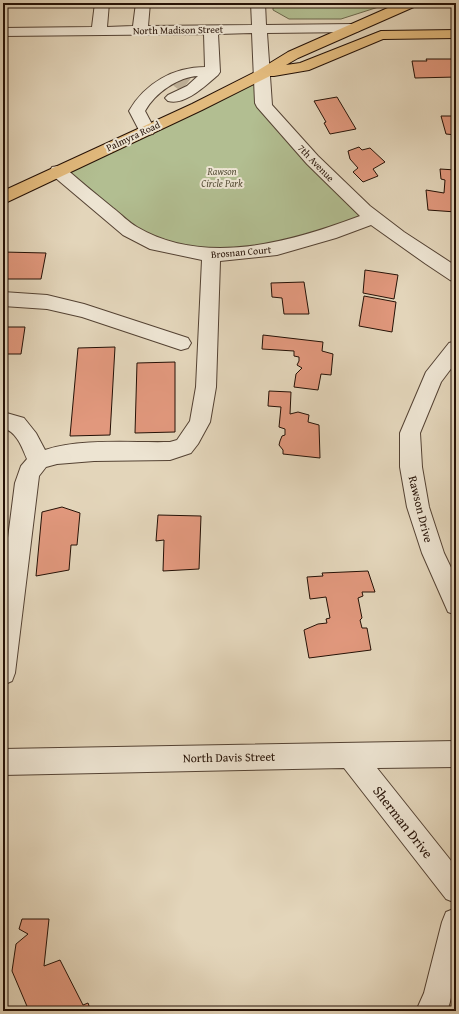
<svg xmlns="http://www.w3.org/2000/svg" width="459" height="1014" font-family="'Gentium Book Plus',serif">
	<rect width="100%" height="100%" fill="#e3d5ba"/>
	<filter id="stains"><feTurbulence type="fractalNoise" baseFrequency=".005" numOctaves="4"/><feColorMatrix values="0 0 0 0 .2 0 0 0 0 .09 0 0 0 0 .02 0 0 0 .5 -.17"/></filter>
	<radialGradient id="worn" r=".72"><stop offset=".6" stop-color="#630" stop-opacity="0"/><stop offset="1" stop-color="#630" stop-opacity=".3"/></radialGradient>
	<path fill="#b2be91" stroke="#6c684c" d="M273,3H391L341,19H289L273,10Z
		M259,75L261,103L371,217L277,247L202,252L132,230L60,171Z"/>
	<path fill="#e1987d" stroke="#251106" d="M426,59H452L454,64H456V77L415,78L412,61H427Z
		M337,97L356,129L330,134L324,123L326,122L314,101Z
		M441,116H456V135L446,134Z
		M359,147L362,150L370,148L385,162L373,169L378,176L363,182L353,172L358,168L350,159L348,151Z
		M440,169L456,170V212L428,210L426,190L444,193L445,180L441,179Z
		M3,252L46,253L41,279H3Z
		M365,270L398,275L394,299L363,293Z
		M304,282L309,314H284L282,298L272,297L271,283Z
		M364,296L396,302L392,332L359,326Z
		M3,327H25L21,354H3Z
		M263,335L323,342L322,351L333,354L331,375L321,374L318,390L294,387L296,374L302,368L297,365L299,361V357L294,356V351L262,349Z
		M115,347L110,435L70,436L78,348Z
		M175,362V432L135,433L137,363Z
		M269,391L291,392L290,414L298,412L309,415L308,422L319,425L320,458L283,454V450L279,445L280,441L282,436L285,435V429L279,427L281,407L268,406Z
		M62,507L80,513L77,545H71L69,570L36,576L42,512Z
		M158,515L201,516L199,569L163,571L164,540L156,541Z
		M368,571L375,592H362L363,596L358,598L362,618L360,620L362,628H367L371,650L309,658L304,630L318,624L327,623L326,619L330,618L326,597L310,599L307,577L323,576L322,573Z
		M22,919H49L44,966L60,960L83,1005L88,1003L91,1011H29L12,971L16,944L28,934L19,929Z"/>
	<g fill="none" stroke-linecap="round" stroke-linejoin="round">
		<path stroke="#bdae96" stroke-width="16" stroke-dasharray="16 8" stroke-linecap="butt" d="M178,79L186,85"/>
		<g stroke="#544233" stroke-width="2">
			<path id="minor" d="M95,3H109L107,27L133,26L136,3H150L148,26L252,25L251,3H265L266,25L354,24L359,25L361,28L359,31L354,32L267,33L272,105L318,156L370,206L404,232L456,266V282L450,280L426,264L371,225L336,238L277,255L220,261L216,387L210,422L198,444L191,453L170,460L94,461L57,464L46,467L39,476L15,673L12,681L3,685V577L15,483L21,466L27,459C22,447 17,432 3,428V412L24,418L36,433L45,450C80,438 132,443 170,442L177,440L190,421L196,387L202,260L150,249L123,235L52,175L50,171L52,167L58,166L64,167C80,181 97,195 113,208C121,214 128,222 137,227C205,267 291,242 360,216L307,164L257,107L255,103L252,33L218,34L220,72L218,75C206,85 185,106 168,101L165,98L168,95L187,86L198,76C178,77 155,93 145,111L155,130L153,134L147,135L141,134L129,111C145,83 174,67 205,67L204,34L3,36V28L92,27Z
				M3,292L47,295L84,304L188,338L191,343L188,348L181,350L82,317L47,309L3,306Z
				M456,341V362L441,382L420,433L422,467L429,507L444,553L456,578V615L448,612L422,553L407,507L400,467V433L426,372L449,343Z
				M456,741V767L377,768L456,867V903L446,899L344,768L3,775V749Z
				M456,908C456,942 459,979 447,1011H416L424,993L442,922L446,912Z"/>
		</g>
		<g stroke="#251106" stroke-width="2">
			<path id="major" d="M399,3H418L416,6L298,58L286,65L300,63L381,31L456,30V38L383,39L309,70L274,76H270L202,110L3,204V191L192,104L257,71L288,52Z"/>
		</g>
		<use href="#minor" fill="#ede4d2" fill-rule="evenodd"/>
		<use href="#major" fill="#e2ba7d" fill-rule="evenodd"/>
	</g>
	<g text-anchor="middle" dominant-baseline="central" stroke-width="4" stroke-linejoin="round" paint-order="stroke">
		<g font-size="10" fill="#251106" stroke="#ede4d2">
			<text transform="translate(178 30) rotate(-1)">North Madison Street</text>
			<text transform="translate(133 136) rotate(-25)">Palmyra Road</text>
			<text transform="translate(316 163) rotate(46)">7th Avenue</text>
			<text transform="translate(241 252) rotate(-5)">Brosnan Court</text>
		</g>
		<g font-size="10" font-style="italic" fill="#564e37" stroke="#ede4d2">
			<text x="222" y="171">Rawson<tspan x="222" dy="12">Circle Park</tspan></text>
		</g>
		<g font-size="12" fill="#251106" stroke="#ede4d2">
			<text transform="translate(421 509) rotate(76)">Rawson Drive</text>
			<text transform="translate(229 757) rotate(-1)">North Davis Street</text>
		</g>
		<g font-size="14" fill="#251106" stroke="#ede4d2">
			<text transform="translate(403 822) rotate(52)">Sherman Drive</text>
		</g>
	</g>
	<rect width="459" height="1014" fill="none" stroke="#e3d5ba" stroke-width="16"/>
	<rect x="4" y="4" width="451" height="1006" fill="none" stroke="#251106" stroke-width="2"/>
	<rect x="8" y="8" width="443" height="998" fill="none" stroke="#251106"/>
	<rect width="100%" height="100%" filter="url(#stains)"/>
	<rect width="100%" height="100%" fill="url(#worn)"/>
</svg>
